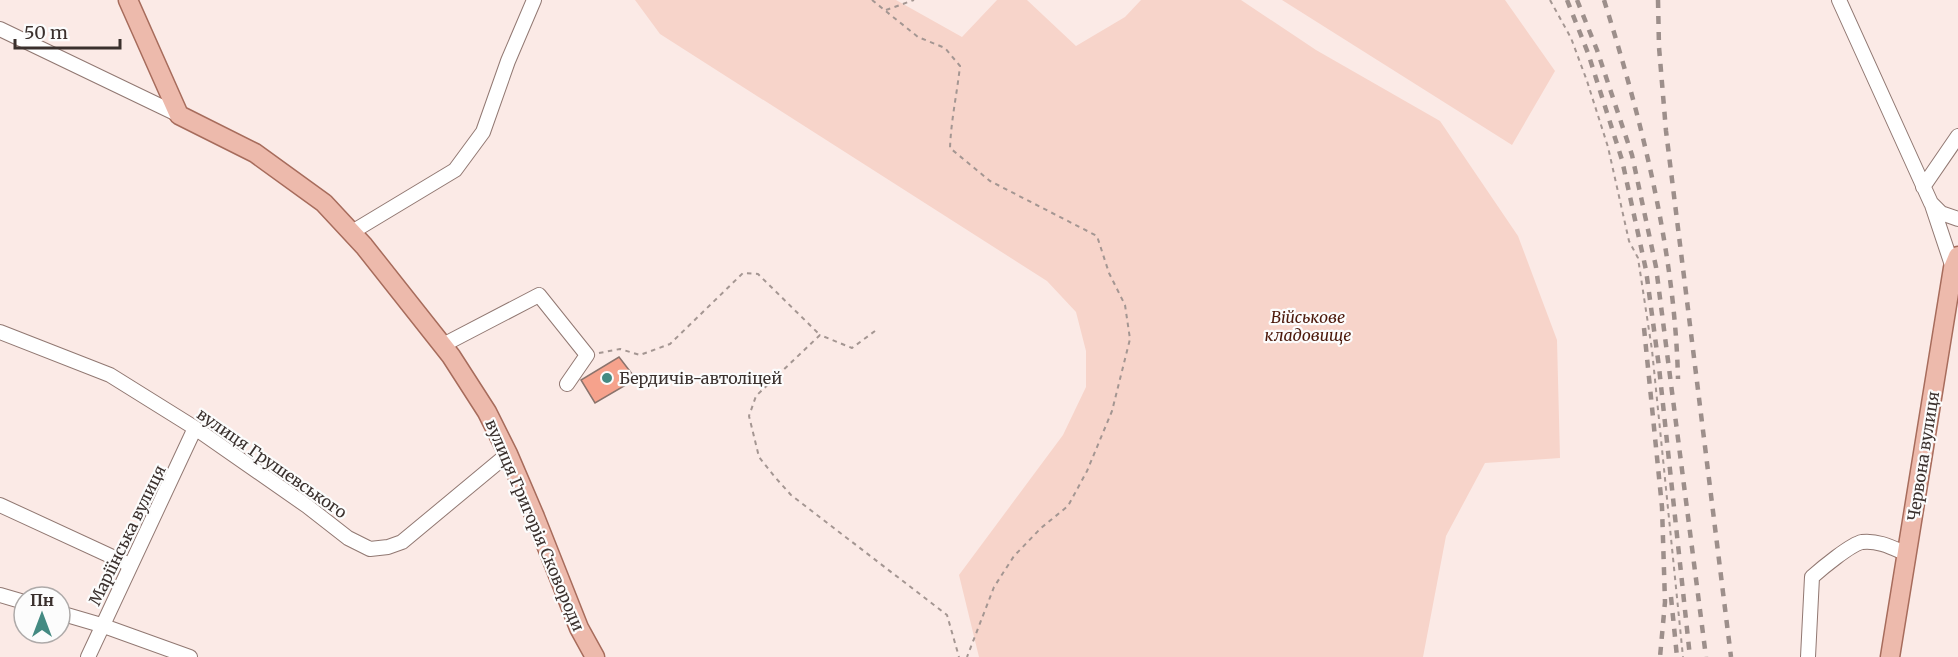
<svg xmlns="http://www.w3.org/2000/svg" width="1958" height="657" font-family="Merriweather,serif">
	<rect width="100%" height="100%" fill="#fbeae6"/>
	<path fill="#f7d4ca" d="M635,0H896L962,37L997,0H1027L1076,46L1125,17L1141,0H1241L1316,50L1440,121L1518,236L1557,340L1560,458L1485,463L1446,536L1423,657H979L959,575L1063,435L1086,387V351L1076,312L1047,281L660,34Z
		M1282,0H1505L1555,71L1512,145Z"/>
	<path fill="#f6a28c" stroke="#8b736c" stroke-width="1.5" d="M619,357L636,379L595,403L581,380Z"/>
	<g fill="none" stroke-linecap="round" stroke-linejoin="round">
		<g stroke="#917872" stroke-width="16">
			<path id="minor" d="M1839,0L1931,203L1941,213L1958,219
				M0,29L179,115
				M1923,187L1958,136
				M1932,205L1953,268L1958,269
				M352,232L455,170L483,132L508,61L534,0
				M0,332L110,375L195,428L307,506L348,538L370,549L388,547L402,542L508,454
				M443,345L539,295L587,355L567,384
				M0,505L130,565
				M0,595L24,602
				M60,613L101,625L190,657
				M88,657L195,428
				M1808,657L1812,577C1821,569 1851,544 1862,542C1878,540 1893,548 1907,554"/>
		</g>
		<g stroke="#a76c5c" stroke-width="21">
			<path id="major" d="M128,0L179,115L255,153L324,203L364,246L451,356L487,412L508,454L535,517L579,628L595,657
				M1890,657L1953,268L1958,256"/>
		</g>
		<path stroke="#a49692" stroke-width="2" stroke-dasharray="4.5 4.5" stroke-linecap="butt" d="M872,0L918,37L945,48L960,66C957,94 951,120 950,148L990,181L1097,236L1109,273L1125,305L1130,339L1112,411L1087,471L1068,506L1041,528L1014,556L994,587L967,657
			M1550,0L1571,38L1587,81L1608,147L1629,241L1638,258L1652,350L1683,657
			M886,10L914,0
			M875,331L852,348L820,335L756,396L749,416L759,457L774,476L791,495L947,615L959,657
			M599,353L620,349L640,355L670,344L743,273L758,274L820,335"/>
		<use href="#minor" stroke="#fff" stroke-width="14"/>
		<use href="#major" stroke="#edbaac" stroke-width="18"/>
		<path stroke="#9d8f8b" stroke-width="4.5" stroke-dasharray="8 8" stroke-linecap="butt" d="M1567,0L1588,53L1622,160L1646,270L1659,367L1690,657
			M1577,0L1597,50L1632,155L1656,267L1706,657
			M1604,0C1642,121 1675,252 1678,379
			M1658,0L1659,47L1666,131L1731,657
			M1644,328L1662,507L1665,602L1660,657
			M1671,597L1677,657"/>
	</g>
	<circle fill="#448a82" stroke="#fcfcfc" stroke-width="2" cx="607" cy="378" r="6"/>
	<g text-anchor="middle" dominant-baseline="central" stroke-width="4.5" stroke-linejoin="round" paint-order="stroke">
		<g font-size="16" font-style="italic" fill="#4c190b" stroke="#fcfcfc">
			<text x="1308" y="317">Військове<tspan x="1308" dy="18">кладовище</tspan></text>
		</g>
		<g font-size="16" fill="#3a302d" stroke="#fcfcfc" text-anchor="start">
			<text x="619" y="378">Бердичів-автоліцей</text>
		</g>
		<g font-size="16" fill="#3a302d" stroke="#fcfcfc">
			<text transform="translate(1923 456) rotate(-81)">Червона вулиця</text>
			<text transform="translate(272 463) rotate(35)">вулиця Грушевського</text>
			<text transform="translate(535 525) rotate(67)">вулиця Григорія Сковороди</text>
			<text transform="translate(127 535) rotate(-64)">Маріїнська вулиця</text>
		</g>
	</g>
	<g transform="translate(42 615)"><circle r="28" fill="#fcfcfc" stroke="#aeaaa9" stroke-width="1.5"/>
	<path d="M0-4.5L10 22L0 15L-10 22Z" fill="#448a82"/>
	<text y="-9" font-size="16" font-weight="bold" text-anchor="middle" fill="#3a302d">Пн</text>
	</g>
	<path d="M15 39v9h105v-9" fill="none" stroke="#3a302d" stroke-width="3"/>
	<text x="24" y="39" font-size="18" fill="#3a302d" stroke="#fcfcfc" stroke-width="4.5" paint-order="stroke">50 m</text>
</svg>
